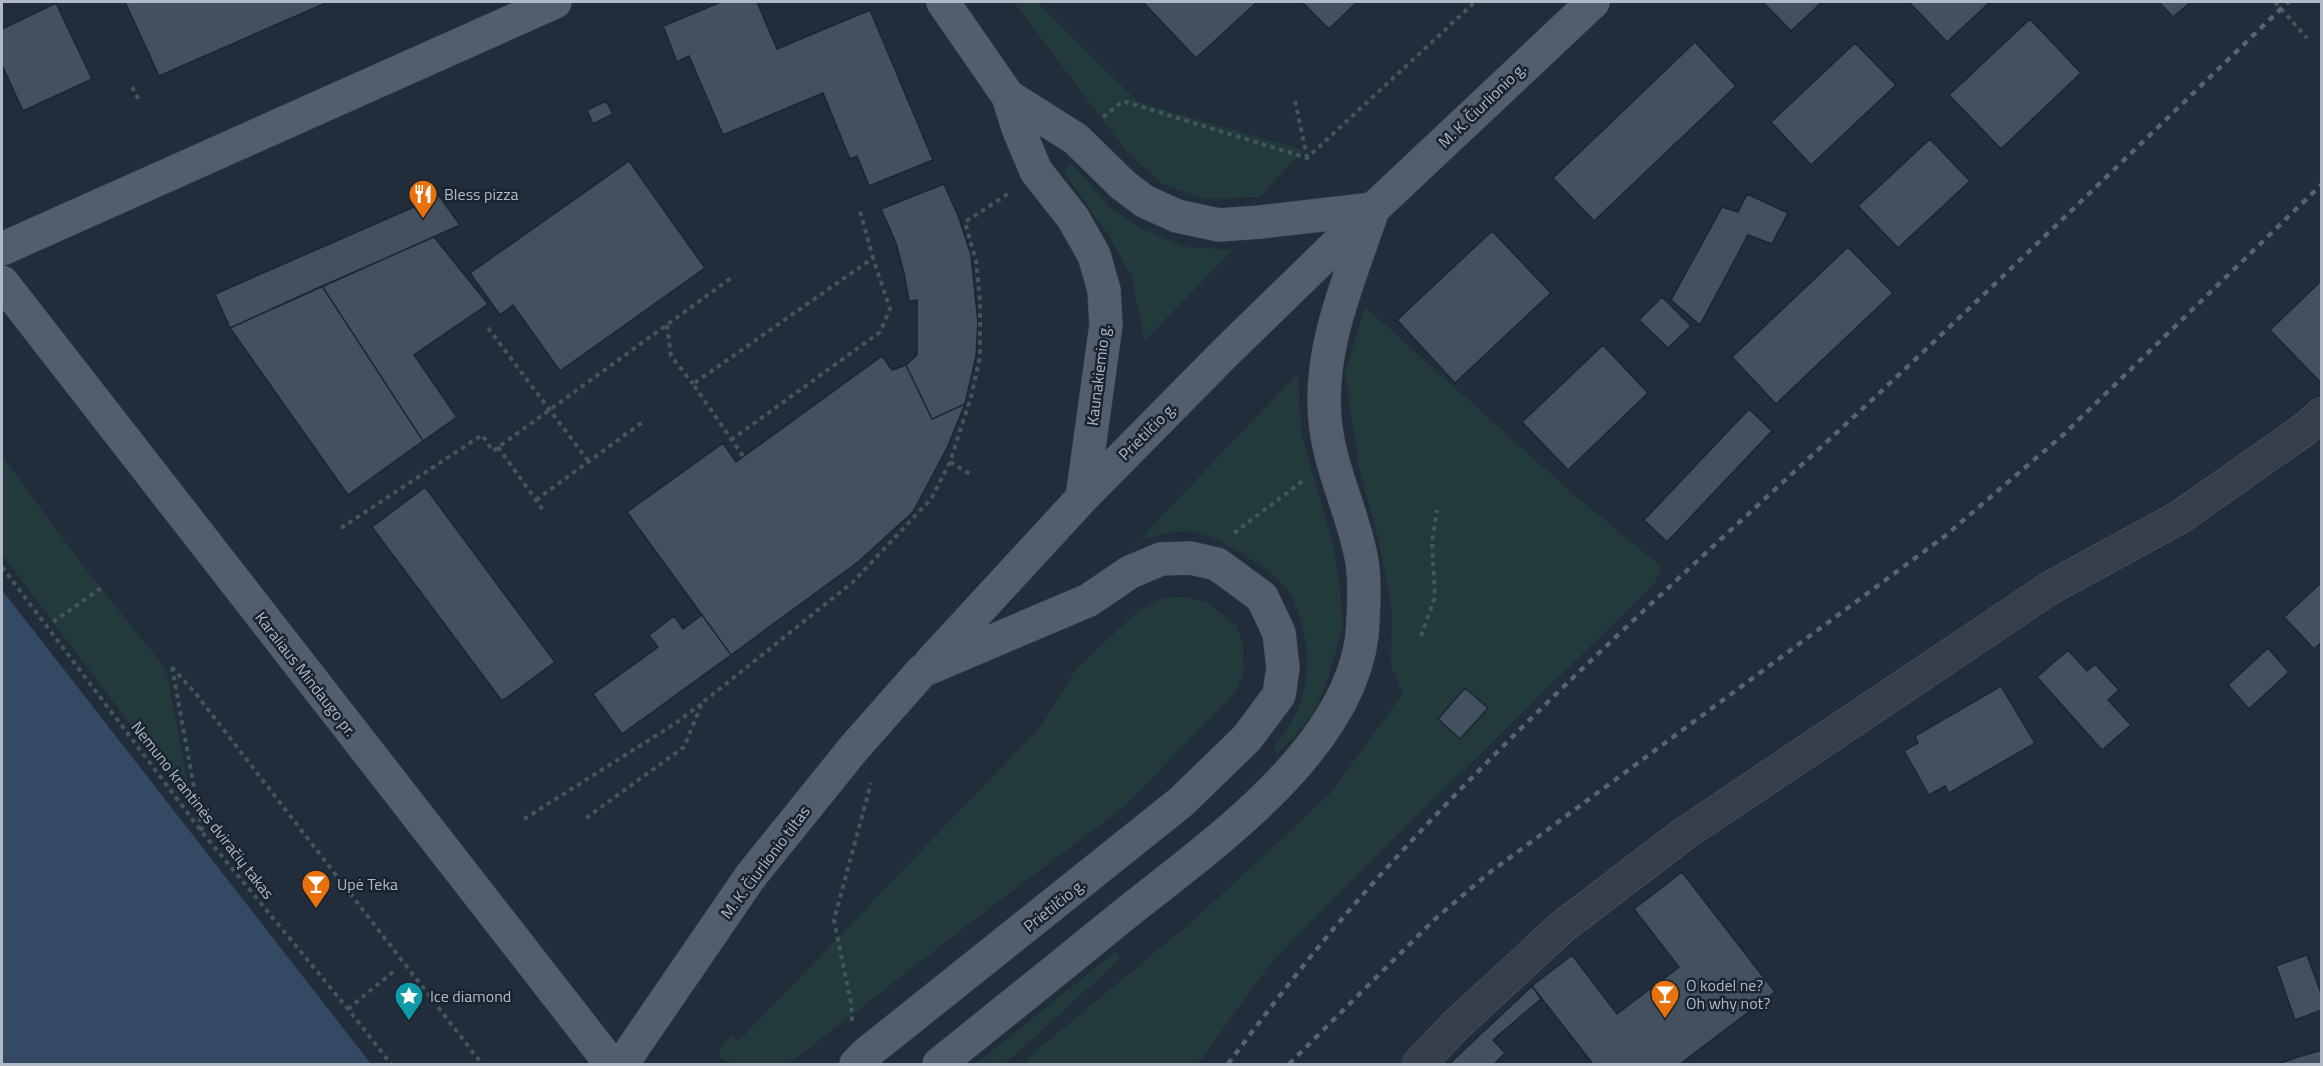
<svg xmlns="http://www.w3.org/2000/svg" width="2323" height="1066" font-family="'Titillium Web',sans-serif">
	<rect width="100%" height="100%" fill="#212d3b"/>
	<path fill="#233a3c" d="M1014,2H1037L1138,102L1303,150L1260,197L1203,199L1161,183L1127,152Z
		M1071,163L1110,207L1141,228L1186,247L1233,250L1144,341L1132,278L1108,234L1064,173Z
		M1365,307L1579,499L1662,567L1654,584L1392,840L1270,964L1198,1064H1023L1033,1053L1193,921L1330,794L1403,693L1391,667L1392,610L1379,541L1360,473L1345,373Z
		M1298,373L1301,432L1334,548L1341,595L1343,627L1326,685L1313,714L1283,749L1276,753L1274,748C1285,732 1297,716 1302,696C1312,663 1306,624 1290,594C1278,572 1220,537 1195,532C1178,529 1157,536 1140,539Z
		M2,456L84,567L166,669L192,806L2,554Z
		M1187,597L1208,603L1236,625L1243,645L1244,671L1235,693L1123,808L957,933L789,1064H741L730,1063L720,1057L719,1050L733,1034L738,1042L1041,726L1076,669L1138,611L1164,598Z
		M1116,951L1120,959L1005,1064H976Z"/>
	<path fill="#344963" d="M2,590L371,1064H2Z"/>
	<path fill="#425060" stroke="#1c2632" stroke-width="1.5" d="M125,2H328L159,76Z
		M721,2H757L777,49L870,10L933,160L869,186L857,156L850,159L823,93L723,135L689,56L677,62L663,26Z
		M1143,2H1257L1196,58Z
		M1302,2H1357L1329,29Z
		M1763,2H1822L1791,31Z
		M1909,2H1990L1947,42Z
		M2159,2H2191L2173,17Z
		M56,3L92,79L23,111L2,65V29Z
		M2030,19L2081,73L2001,149L1949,95Z
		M1695,42L1736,86L1594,221L1553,178Z
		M1855,43L1896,85L1811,165L1771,122Z
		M606,101L613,114L593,124L587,110Z
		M1930,139L1970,181L1898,248L1858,206Z
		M629,161L705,268L560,371L513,305L500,315L470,273Z
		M944,184L959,218L971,255L978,322L976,356L965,404L932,419L906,365L917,355V300L909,301L904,273L896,243L881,209Z
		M1747,194L1788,213L1772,244L1748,235L1700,325L1671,300L1722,207L1738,212Z
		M439,196L460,225L230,328L215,294Z
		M1492,231L1551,293L1455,383L1397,320Z
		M434,237L488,304L414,355L457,417L423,441L322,286Z
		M1848,247L1893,293L1776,404L1732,357Z
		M2322,280V379L2319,381L2270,330Z
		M322,286L423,441L348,495L230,328Z
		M1662,297L1691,326L1668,348L1639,320Z
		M1603,345L1648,393L1568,470L1522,422Z
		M882,356L892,370L906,365L932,419L965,404L947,448L913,512L858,562L731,655L627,512L723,443L736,462Z
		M1749,409L1772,431L1667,542L1644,520Z
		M425,487L555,662L502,701L372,527Z
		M2322,582V642L2314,649L2284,617Z
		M702,615L731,655L622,734L593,694L658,647L649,635L674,616L683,629Z
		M2268,648L2289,672L2249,709L2228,685Z
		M2068,650L2087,671L2095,664L2119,690L2108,700L2131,725L2102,750L2037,677Z
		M2001,686L2035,743L1949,793L1945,786L1929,795L1904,751L1918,743L1915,736Z
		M1465,688L1488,708L1460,739L1438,719Z
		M1682,872L1775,992L1680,1064H1593L1532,986L1572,955L1617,1014L1679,967L1634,909Z
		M2307,955L2322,996V1010L2295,1020L2276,966Z
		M1532,986L1541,999L1493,1040L1505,1053L1494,1064H1449Z
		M2322,1050V1064H2278L2298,1057Z"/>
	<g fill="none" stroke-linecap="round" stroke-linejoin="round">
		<g stroke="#535d69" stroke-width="34">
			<path id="minor" d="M1419,1064L1456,1025L1562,927L1684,834L2050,588L2180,517L2305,429L2322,414"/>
		</g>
		<g stroke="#3e4854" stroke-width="34">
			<path id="major" d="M943,2L1008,96L1018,128L1036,171L1073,218L1094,255L1104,290L1106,325L1082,498
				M1008,96L1076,139L1123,185L1144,201L1177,216L1219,225L1261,222L1373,209
				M2,249L555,2
				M2,282L611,1064
				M930,663L1082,498L1224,354L1373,209L1593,2
				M622,1064L750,877
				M856,1064L867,1053L1181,802L1247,738L1279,695L1283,668L1279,633L1262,597L1217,564L1190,558L1161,559L1130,572L1089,600L922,671
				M939,1064C999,1016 1060,967 1120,918C1208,847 1361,744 1363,620C1364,602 1365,580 1362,562C1354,513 1329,469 1325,419C1318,347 1351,276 1373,209"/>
		</g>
		<path stroke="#41575a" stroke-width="4" stroke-dasharray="4.5 4.5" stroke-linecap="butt" d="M2275,2L2307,38
			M132,87L140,102
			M1295,101L1307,157
			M1103,117L1123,101L1307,158L1475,2
			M667,325L671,356L693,384
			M488,328L589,462
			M731,440L880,332L890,309L873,258
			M498,447L543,510
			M743,456L693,384L873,258L859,208
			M950,462L970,474
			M536,500L644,421
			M341,528L482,435L493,451L734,276
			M1234,533L1304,480
			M2,567L202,832L348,1009L391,1064
			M53,622L101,588
			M1421,636L1435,597L1432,542L1437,510
			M172,667L196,694L482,1064
			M172,667L202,831
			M586,818L684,747L702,703L853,582L931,499L950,462L971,397L980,357V300L976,261L965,222L1011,192
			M524,819L676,723L701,704
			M348,1009L394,971
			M852,1021L851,1003L834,920L871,783"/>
		<use href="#minor" stroke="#353f4b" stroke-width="33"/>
		<use href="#major" stroke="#535e6c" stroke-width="33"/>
		<path stroke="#576373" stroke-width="4.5" stroke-dasharray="6 6" stroke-linecap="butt" d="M1228,1064C1274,1002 1322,940 1374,882C1520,719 1685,573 1846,424C1995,286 2141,143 2288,2
			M1289,1064L1435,919L1489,873L1945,536L2063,435L2322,184"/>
		<g stroke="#3e4854" stroke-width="34" stroke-linecap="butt">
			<path id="major-bridge" d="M750,877L854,748L922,671"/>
		</g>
		<use href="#major-bridge" stroke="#535e6c" stroke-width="33"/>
	</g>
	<defs>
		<g id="restaurant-pin" transform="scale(1.5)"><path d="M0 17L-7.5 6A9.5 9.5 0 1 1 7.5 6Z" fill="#e8710a" stroke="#1a2430"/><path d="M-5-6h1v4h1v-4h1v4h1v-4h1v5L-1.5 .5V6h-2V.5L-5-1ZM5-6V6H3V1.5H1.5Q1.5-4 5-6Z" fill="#fff"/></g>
		<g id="bar-pin" transform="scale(1.5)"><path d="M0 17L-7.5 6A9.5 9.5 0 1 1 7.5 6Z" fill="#e8710a" stroke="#1a2430"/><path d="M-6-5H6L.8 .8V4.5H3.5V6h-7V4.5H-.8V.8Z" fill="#fff"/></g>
		<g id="sight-pin" transform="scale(1.5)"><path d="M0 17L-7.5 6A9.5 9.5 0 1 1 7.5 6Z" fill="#0f9aa8" stroke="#1a2430"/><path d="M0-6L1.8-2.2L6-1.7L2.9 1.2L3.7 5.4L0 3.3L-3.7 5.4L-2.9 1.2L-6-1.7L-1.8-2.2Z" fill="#fff"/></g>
	</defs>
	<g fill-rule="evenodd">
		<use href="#restaurant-pin" x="423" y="194"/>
		<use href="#bar-pin" x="316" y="884"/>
		<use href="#bar-pin" x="1665" y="994"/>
		<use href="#sight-pin" x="409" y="996"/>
	</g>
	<g text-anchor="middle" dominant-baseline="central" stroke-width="5" stroke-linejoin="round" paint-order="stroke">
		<g font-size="16" fill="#b0bac7" stroke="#1a2430">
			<text transform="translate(1482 105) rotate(-44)">M. K. Čiurlionio g.</text>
			<text transform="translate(1098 375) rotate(-83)">Kaunakiemio g.</text>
			<text transform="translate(1147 431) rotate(-45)">Prietilčio g.</text>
			<text transform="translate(306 674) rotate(52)">Karaliaus Mindaugo pr.</text>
			<text transform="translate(203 810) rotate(52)">Nemuno krantinės dviračių takas</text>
			<text transform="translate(765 862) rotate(-53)">M. K. Čiurlionio tiltas</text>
			<text transform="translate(1054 905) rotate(-39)">Prietilčio g.</text>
		</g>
		<g font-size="16" fill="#b0bac7" stroke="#1a2430" text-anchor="start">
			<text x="444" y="194">Bless pizza</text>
			<text x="337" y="884">Upė Teka</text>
			<text x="1686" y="985">O kodel ne?<tspan x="1686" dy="18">Oh why not?</tspan></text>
			<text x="430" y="996">Ice diamond</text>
		</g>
	</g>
	<rect width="2323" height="1066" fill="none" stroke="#b0bac7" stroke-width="6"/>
</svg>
